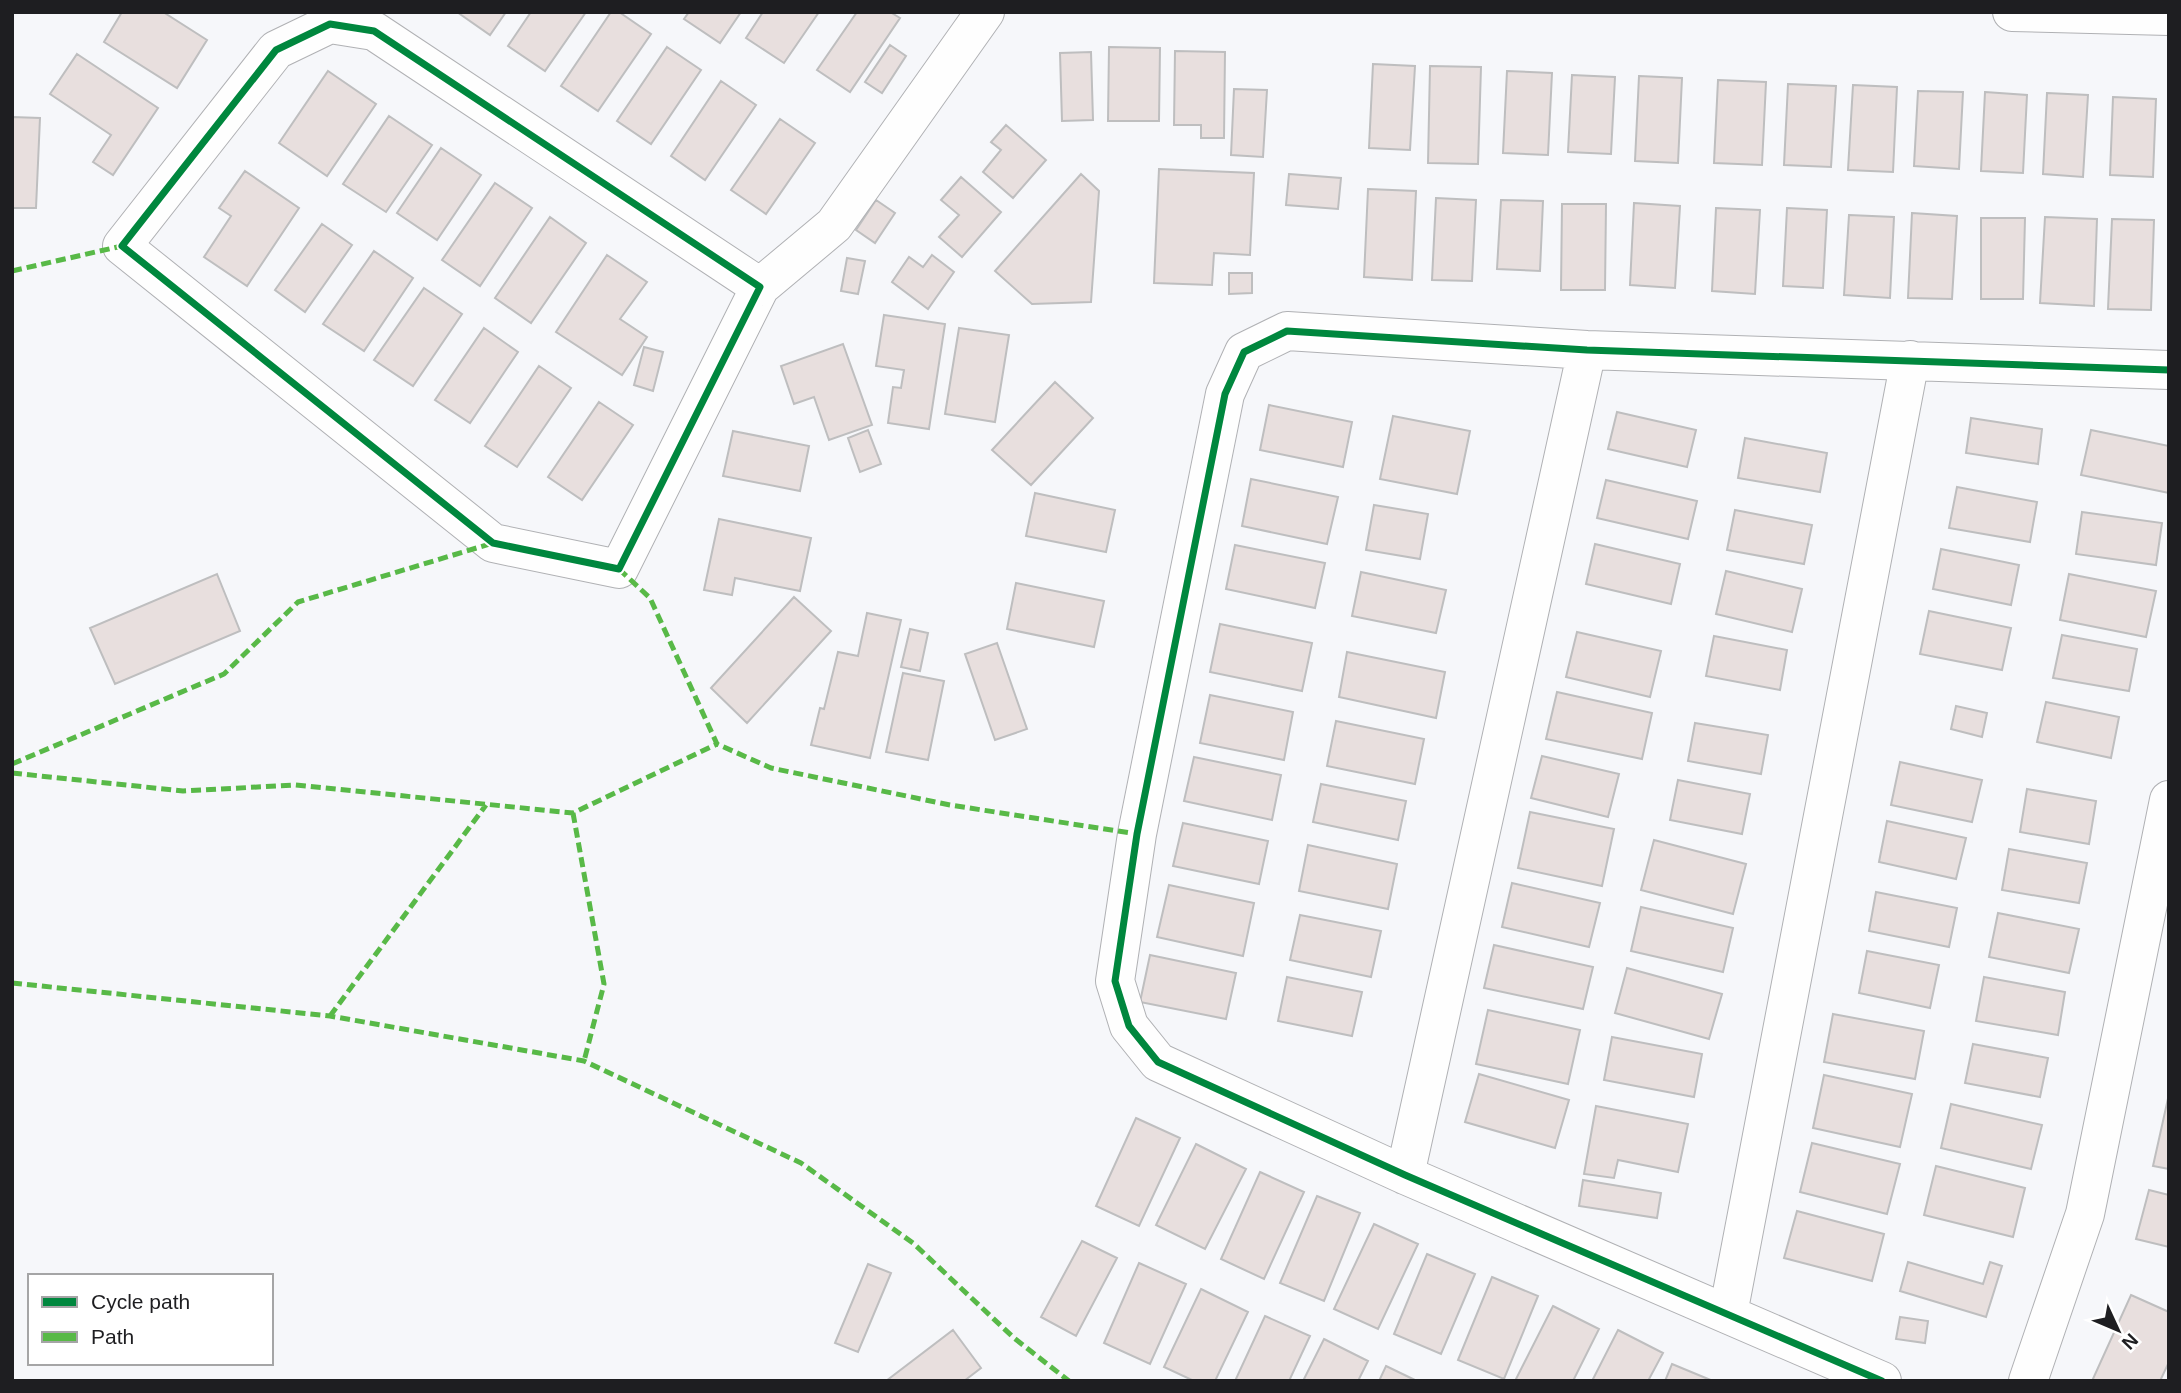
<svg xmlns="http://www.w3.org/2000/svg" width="2181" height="1393" font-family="Helvetica,sans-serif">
	<rect width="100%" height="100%" fill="#f6f7fa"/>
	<path fill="#e8dfde" stroke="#bebebf" stroke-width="2" d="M122,12H163L207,40L177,88L104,42Z
		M457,12H506L490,35Z
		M531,12H586L545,71L508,46Z
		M611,12H619L651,34L598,111L561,86Z
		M689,12H741L720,43L684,19Z
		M763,12H819L784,63L746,38Z
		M857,12H890L900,18L850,92L817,70Z
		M890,45L906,56L882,93L865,82Z
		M667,47L701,70L651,144L617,121Z
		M1109,47L1160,48L1159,121H1108Z
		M1175,51L1225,52L1224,138H1201V125H1174Z
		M1091,52L1093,120L1062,121L1060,53Z
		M77,54L158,108L113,175L93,162L111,135L50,94Z
		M1373,64L1415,66L1410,150L1369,148Z
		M1430,66L1481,67L1478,164L1428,163Z
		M328,71L376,104L327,176L279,143Z
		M1507,71L1552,73L1548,155L1503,153Z
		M1572,75L1615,77L1611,154L1568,152Z
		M1639,76L1682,78L1678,163L1635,161Z
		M1718,80L1766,82L1762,165L1714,163Z
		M721,81L756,105L705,180L671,156Z
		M1788,84L1836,86L1831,167L1784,165Z
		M1853,85L1897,87L1893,172L1848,170Z
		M1234,89L1267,90L1263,157L1231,155Z
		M1918,91L1963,92L1959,169L1914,166Z
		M1985,92L2027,95L2023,173L1981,171Z
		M2047,93L2088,95L2083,177L2043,174Z
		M2113,97L2156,99L2153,177L2110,175Z
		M389,116L432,145L386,212L343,184Z
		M12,117L40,118L36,208H12Z
		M780,119L815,143L766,214L731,190Z
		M1006,125L1046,160L1013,198L983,172L1001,150L991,142Z
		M441,148L481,175L437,240L397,213Z
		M1159,169L1254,173L1250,255L1214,253L1212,285L1154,283Z
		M245,171L299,208L247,286L204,257L231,216L219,208Z
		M1081,174L1099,191L1091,302L1032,304L995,271Z
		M1289,174L1341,178L1338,209L1286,205Z
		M961,177L1001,212L962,257L939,237L959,215L941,200Z
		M495,183L532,208L480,286L442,260Z
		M1368,189L1416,191L1412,280L1364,277Z
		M1436,198L1476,200L1472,281L1432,280Z
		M876,200L895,213L875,243L856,230Z
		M1501,200L1543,201L1540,271L1497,269Z
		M1634,203L1680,206L1675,288L1630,285Z
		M1562,204H1606L1605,290H1561Z
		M1716,208L1760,210L1755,294L1712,291Z
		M1787,208L1827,210L1823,288L1783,286Z
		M1912,213L1957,216L1952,299L1908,298Z
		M1849,215L1894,217L1890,298L1844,295Z
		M550,217L586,243L531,323L495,298Z
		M2045,217L2097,219L2094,306L2040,303Z
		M1981,218H2025L2023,299H1981Z
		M2112,219L2154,220L2151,310L2108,309Z
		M322,224L352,245L305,312L275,290Z
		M374,251L413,278L364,351L323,324Z
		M607,255L647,282L620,319L647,337L622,375L556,332Z
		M932,255L954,272L928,309L892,282L909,257L923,267Z
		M847,258L865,261L858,294L841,291Z
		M1229,273H1252V293L1229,294Z
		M424,288L462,314L413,386L374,360Z
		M884,315L945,324L929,429L888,423L893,387L901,388L904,370L876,366Z
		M484,328L518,352L470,423L435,400Z
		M959,328L1009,335L995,422L945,414Z
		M843,344L872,425L829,440L814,397L794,404L781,366Z
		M644,347L663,352L653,391L634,385Z
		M539,366L571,388L517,467L485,446Z
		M1055,382L1093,418L1031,485L992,450Z
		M599,402L633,425L582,500L548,477Z
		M1269,405L1352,422L1343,467L1260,450Z
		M1617,412L1696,430L1687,467L1608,449Z
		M1393,416L1470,431L1457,494L1380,479Z
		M1971,418L2042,429L2038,464L1966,453Z
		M868,430L881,464L860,472L848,438Z
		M2091,430L2169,446V493L2081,475Z
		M733,431L809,446L800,491L723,476Z
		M1745,438L1827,453L1820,492L1738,478Z
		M1251,479L1338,497L1327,544L1242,526Z
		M1606,480L1697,501L1688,539L1597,518Z
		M1957,487L2037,502L2030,542L1949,528Z
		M1035,493L1115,510L1106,552L1026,536Z
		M1374,505L1428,514L1420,559L1366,550Z
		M1735,510L1812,525L1804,564L1727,550Z
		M2082,512L2162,523L2156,565L2076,554Z
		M719,519L811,538L800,591L735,578L732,595L704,590Z
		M1595,544L1680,564L1671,604L1586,584Z
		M1235,545L1325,563L1315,608L1226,589Z
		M1941,549L2019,565L2011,605L1933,589Z
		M1726,571L1802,589L1792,632L1716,614Z
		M1361,572L1446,590L1436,633L1352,616Z
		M217,574L240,631L115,684L90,628Z
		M2069,574L2156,591L2146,637L2060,620Z
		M1016,583L1104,601L1094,647L1007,629Z
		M794,597L831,631L747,723L711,688Z
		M1929,611L2011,628L2002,670L1920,654Z
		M867,613L901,620L870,758L811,745L820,708L824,709L838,652L858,656Z
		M1220,624L1312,643L1302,691L1210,672Z
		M910,629L928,633L920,671L901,667Z
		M1577,632L1661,651L1650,697L1566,677Z
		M2062,635L2137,649L2129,691L2053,678Z
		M1714,636L1787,650L1780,690L1706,676Z
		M997,643L1027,729L995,740L965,654Z
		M1347,652L1445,672L1436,718L1339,697Z
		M903,673L944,681L928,760L886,752Z
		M1557,692L1652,713L1642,759L1546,739Z
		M1210,695L1293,712L1284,760L1200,743Z
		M2046,702L2119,717L2111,758L2037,742Z
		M1956,706L1987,713L1982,737L1951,729Z
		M1336,721L1424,739L1415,784L1327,766Z
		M1695,723L1768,735L1761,774L1688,761Z
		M1542,756L1619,774L1608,817L1531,798Z
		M1194,757L1281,775L1272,820L1184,801Z
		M1900,762L1982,780L1972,822L1891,805Z
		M1678,780L1750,794L1742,834L1670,820Z
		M1321,784L1406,801L1398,840L1313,822Z
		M2027,789L2096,801L2089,844L2020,832Z
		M1530,812L1614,829L1602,886L1518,868Z
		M1887,821L1966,838L1956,879L1879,862Z
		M1183,823L1268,841L1259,884L1173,866Z
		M1654,840L1746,864L1733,914L1641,890Z
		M1308,845L1397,864L1388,909L1299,891Z
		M2009,849L2087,863L2079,903L2002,890Z
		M1512,883L1600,903L1589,947L1502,927Z
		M1169,885L1254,903L1243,956L1157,937Z
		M1876,892L1957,908L1949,947L1869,931Z
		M1641,907L1733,928L1723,972L1631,951Z
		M1998,913L2079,929L2069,973L1989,957Z
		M1300,915L1381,931L1371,977L1290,960Z
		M1494,945L1593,967L1583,1009L1484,988Z
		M1867,951L1939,965L1930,1008L1859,993Z
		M1150,955L1236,973L1226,1019L1140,1002Z
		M1627,968L1722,994L1709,1039L1615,1013Z
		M1287,977L1362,992L1352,1036L1278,1021Z
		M1984,977L2065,992L2058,1035L1976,1021Z
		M1488,1010L1580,1030L1568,1084L1476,1064Z
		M1833,1014L1924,1031L1915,1079L1824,1062Z
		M1612,1037L1702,1054L1694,1097L1604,1080Z
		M1973,1044L2048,1058L2040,1097L1965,1083Z
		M1479,1074L1569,1100L1555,1148L1465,1122Z
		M1824,1075L1912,1094L1900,1147L1813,1128Z
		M2169,1094V1169L2153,1166Z
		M1951,1104L2042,1125L2031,1169L1941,1148Z
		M1596,1106L1688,1124L1678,1172L1618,1160L1614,1178L1584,1174Z
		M1136,1118L1180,1138L1139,1226L1096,1206Z
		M1812,1143L1900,1164L1887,1214L1800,1192Z
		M1196,1144L1246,1169L1205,1249L1156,1225Z
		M1936,1166L2025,1188L2013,1237L1924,1215Z
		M1260,1172L1304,1192L1264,1279L1221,1259Z
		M1583,1180L1661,1193L1657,1218L1579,1206Z
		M2149,1190L2169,1195V1247L2136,1239Z
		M1317,1196L1360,1213L1324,1301L1280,1283Z
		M1797,1211L1884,1234L1872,1281L1784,1258Z
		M1374,1224L1418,1244L1378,1329L1334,1309Z
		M1082,1241L1117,1258L1076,1336L1041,1317Z
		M1427,1254L1475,1274L1441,1354L1394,1334Z
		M1908,1262L1983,1284L1990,1262L2002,1266L1986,1317L1900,1291Z
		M1139,1263L1186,1284L1150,1364L1104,1343Z
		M868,1264L891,1273L858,1352L835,1343Z
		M1492,1277L1538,1296L1504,1379L1458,1360Z
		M1201,1289L1248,1312L1215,1381H1194L1164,1367Z
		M2131,1295L2169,1312V1362L2160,1381H2092Z
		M1553,1306L1599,1329L1573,1381H1515Z
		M1265,1316L1310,1336L1289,1381H1235Z
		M1900,1317L1928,1321L1925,1343L1896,1339Z
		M953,1330L981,1368L964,1381H886Z
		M1618,1330L1663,1353L1648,1381H1592Z
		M1324,1339L1368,1361L1358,1381H1303Z
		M1672,1364L1713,1381H1665Z
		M1386,1366L1417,1381H1379Z"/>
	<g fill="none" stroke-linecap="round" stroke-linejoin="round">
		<g stroke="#b0b1b4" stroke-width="40">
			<path id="street" d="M2012,12L2169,16
				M330,24L374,31L760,287L619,569L493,543L122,246L276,50Z
				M760,287L834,225L985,12
				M1405,1175L1587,350
				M1728,1314L1910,360
				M1882,1381L1405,1175L1158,1062L1129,1026L1115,981L1137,834L1225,394L1244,352L1287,331L1587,350L2169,370
				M2028,1381L2085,1214L2169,800"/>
		</g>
		<use href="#street" stroke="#fefefe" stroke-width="38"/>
		<path stroke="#58b947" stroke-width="5" stroke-dasharray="10 5" stroke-linecap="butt" d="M12,271L122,246
			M619,569L650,598L717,744L771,768L950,805L1137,834
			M12,764L224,674L298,602L493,543
			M12,773L183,791L295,785L573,813L717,744
			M573,813L604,984L584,1061
			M12,983L330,1016L584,1061L801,1163L913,1243L1014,1338L1069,1381
			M330,1016L486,805"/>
		<g stroke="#fff" stroke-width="11">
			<path id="cycleway" d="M330,24L374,31L760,287L619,569L493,543L122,246L276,50Z
				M1882,1381L1405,1175L1158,1062L1129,1026L1115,981L1137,834L1225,394L1244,352L1287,331L1587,350L2169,370"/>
		</g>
		<use href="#cycleway" stroke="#00873e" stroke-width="7"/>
	</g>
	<rect width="2181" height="1393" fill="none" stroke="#1e1e21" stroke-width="28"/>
	<rect x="28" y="1274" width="245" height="91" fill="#ffffff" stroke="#a5a5a6" stroke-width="2"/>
	<rect x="42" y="1297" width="35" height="10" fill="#00873e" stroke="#a5a5a6" stroke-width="2"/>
	<text x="91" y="1309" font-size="21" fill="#1e1e21">Cycle path</text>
	<rect x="42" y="1332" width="35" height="10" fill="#58b947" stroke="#a5a5a6" stroke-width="2"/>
	<text x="91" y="1344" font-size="21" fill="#1e1e21">Path</text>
	<g transform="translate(2118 1330) rotate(134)" stroke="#ffffff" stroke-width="5" paint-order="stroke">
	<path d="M0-5L12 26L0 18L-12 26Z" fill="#1e1e21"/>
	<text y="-10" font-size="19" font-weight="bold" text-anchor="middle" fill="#1e1e21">N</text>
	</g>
</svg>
